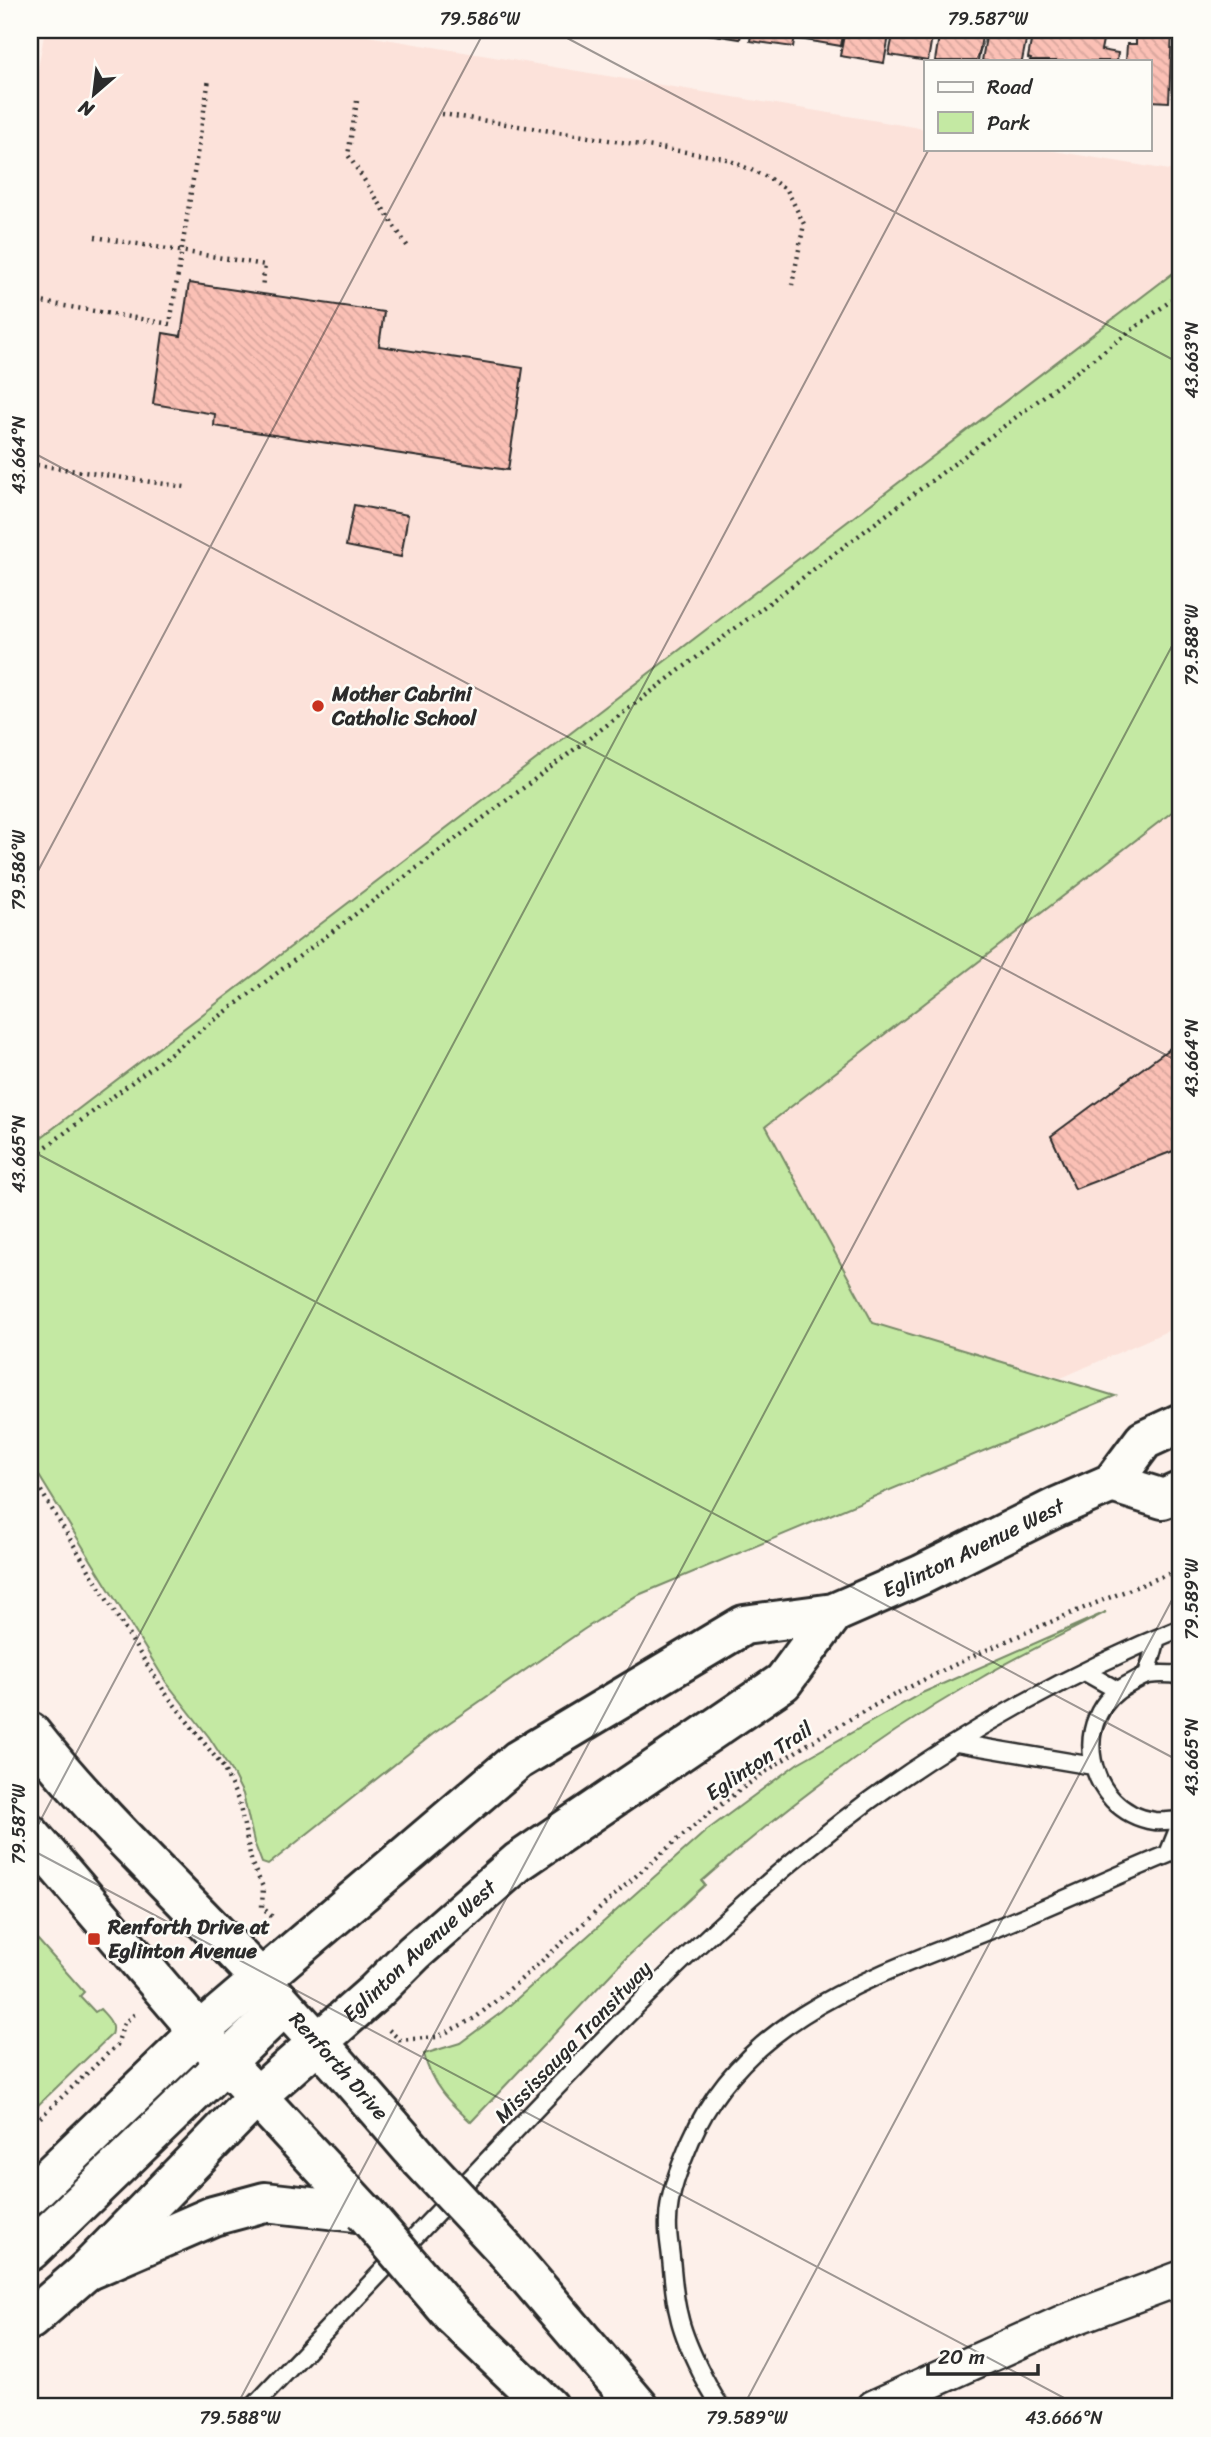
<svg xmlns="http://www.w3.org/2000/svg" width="1211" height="2437" font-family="Sriracha,sans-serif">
	<defs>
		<pattern id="building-back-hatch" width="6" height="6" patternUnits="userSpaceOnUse" patternTransform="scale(1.75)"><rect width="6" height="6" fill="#fbc0b5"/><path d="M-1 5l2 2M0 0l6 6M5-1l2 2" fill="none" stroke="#d7a59c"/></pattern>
	</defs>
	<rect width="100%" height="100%" fill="#fdf0ea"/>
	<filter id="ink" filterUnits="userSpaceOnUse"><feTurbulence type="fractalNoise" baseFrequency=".0143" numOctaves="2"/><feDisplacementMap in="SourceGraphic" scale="14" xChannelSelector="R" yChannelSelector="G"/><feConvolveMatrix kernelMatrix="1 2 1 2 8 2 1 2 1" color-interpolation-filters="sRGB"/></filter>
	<g filter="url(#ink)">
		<path fill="#fce2da" d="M45,30H331L926,129V149H1042L1181,172V267L30,1146V112Z
			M1181,805V1325L1061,1378L873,1323L766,1126Z"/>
		<path fill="#c4e9a3" stroke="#788a67" stroke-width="2" d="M1181,267V805L766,1126L873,1323L1115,1396L636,1596L583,1630L433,1734L268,1865L262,1863L254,1842L243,1794L233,1774L209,1737L166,1682L30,1461V1146Z
			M1106,1612C1064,1634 1020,1655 979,1679C879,1737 787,1805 702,1881L705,1885L625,1959L471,2122C449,2102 431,2085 424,2054L460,2043L502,2012L706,1831L798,1763L922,1693Z
			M38,1940L84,1992L80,1996L95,2012L100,2009C108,2018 115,2023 111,2035L30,2113V1947Z"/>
		<path fill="url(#building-back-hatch)" stroke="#2b2b2b" stroke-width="2" d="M682,30H742L740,39Z
			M752,30H796L793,47L750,41Z
			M800,30H844L841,46L799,39Z
			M845,30H890L884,63L840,56Z
			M894,30H933L928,61L889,55Z
			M940,30H983L978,61H935Z
			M987,30H1028L1022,61H982Z
			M1033,30H1105L1101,50L1118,53L1117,61H1030L1031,59L1028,58Z
			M1136,30H1172L1169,102L1150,101V61H1126L1127,44H1136Z
			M189,283L384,312L379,346L523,368L508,470L214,426L215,414L153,404L163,333L181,336Z
			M354,505L408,515L401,557L346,546Z
			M1181,1040V1148L1075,1189L1051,1136Z"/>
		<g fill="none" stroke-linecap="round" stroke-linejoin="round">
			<g stroke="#2b2b2b" stroke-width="21">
				<path id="lane" d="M1085,1672L1117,1690
					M1147,1675L1157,1638
					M1181,1675C1171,1674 1159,1673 1149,1675C1142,1676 1135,1681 1129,1684C1067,1715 1086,1811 1154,1821C1163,1822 1173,1820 1181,1820
					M957,1743L1093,1766
					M1168,1854L1181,1822
					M253,2407C347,2309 439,2211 532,2113C638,2002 746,1892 870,1800C962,1733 1076,1670 1181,1628
					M721,2407C707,2388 684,2340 679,2316C674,2298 673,2277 671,2258C670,2246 667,2233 668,2221C668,2194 681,2164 691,2140C746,2014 879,1975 996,1928C1058,1903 1119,1874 1181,1849"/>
			</g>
			<g stroke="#2b2b2b" stroke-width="38">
				<path id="street" d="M874,2407L1063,2322L1181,2278"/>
			</g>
			<g stroke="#2b2b2b" stroke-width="44">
				<g id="secondary">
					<path id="s1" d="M30,1732C88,1806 156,1870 221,1938C290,2009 356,2084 420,2159"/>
					<path d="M30,1834L225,2062L365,2213"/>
					<path d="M506,2251L639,2407"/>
					<path d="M86,2271L213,2216L265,2202L365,2213"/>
					<path d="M453,2316L548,2407"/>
				</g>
			</g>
			<g stroke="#2b2b2b" stroke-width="44">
				<g id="primary">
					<path d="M1112,1483L1163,1499L1181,1491"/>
					<path id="s2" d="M30,2195L199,2032L518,1760L744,1625L834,1613L921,1575L1057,1507L1112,1483L1144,1440L1181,1423"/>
					<path d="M30,2251L284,2006"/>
					<path id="s3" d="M30,2320L86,2271L256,2097L375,1992L414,1953L518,1862L783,1682L834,1613"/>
				</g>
			</g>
			<path stroke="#2b2b2b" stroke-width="4.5" stroke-dasharray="2 5" stroke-linecap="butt" d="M357,101L348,155L408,247
				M442,114L724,158L767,177L787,190L804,224L792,285
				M95,237L265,265L262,288
				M30,300L170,324L209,79
				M30,464L185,487
				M30,1159L1181,293
				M30,1473L137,1649L166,1694L223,1767L239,1802L252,1864L263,1887L262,1907L275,1919
				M30,1933L35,1929
				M389,2030L400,2040L437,2037L475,2018C563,1947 642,1864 732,1796C866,1695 1027,1630 1181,1569
				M30,2127L117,2045L124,2023L135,2014"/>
			<use href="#lane" stroke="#fdfcf7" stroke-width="16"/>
			<use href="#street" stroke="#fdfcf7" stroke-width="33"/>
			<use href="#secondary" stroke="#fdfcf7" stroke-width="38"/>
			<use href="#primary" stroke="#fdfcf7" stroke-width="38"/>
			<g stroke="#2b2b2b" stroke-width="44" stroke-linecap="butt">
				<path id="secondary-bridge" d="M420,2159L506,2251
					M365,2213L453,2316"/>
			</g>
			<use href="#secondary-bridge" stroke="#fdfcf7" stroke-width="38"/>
		</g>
	</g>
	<path fill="none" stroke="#2b2b2b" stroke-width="2" stroke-opacity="0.45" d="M552,30L1181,364M976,61L992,30M30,451L1181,1063M30,886L485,30M30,1150L1181,1762M30,1840L929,149M30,1849L1081,2407M236,2407L1181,629M743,2407L1181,1583"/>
	<g fill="#c8321e" stroke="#fdfcf7" stroke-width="2.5">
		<circle cx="318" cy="706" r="7"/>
		<rect x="87" y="1932" width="14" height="14" rx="3.5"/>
	</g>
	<g text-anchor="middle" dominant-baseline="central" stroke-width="5" stroke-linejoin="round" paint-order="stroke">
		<g font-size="21" font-weight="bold" fill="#2b2b2b" stroke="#fdfcf7" text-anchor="start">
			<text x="332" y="694">Mother Cabrini<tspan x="332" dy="24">Catholic School</tspan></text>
			<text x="108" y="1927">Renforth Drive at<tspan x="108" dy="24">Eglinton Avenue</tspan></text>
		</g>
		<g font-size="21" fill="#2b2b2b" stroke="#fdfcf7">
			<text stroke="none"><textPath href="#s2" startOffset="1162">Eglinton Avenue West</textPath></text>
			<text transform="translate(759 1761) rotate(-34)">Eglinton Trail</text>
			<text stroke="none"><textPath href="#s3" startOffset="537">Eglinton Avenue West</textPath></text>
			<text transform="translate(573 2042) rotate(-46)">Mississauga Transitway</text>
			<text stroke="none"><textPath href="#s1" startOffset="455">Renforth Drive</textPath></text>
		</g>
	</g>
	<rect width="1211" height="2437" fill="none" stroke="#fdfcf7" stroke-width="77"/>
	<rect x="924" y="60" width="228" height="91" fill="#fdfcf7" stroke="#a9a8a5" stroke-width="2"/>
	<rect x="938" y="82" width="35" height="10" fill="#fdfcf7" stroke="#a9a8a5" stroke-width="2"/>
	<text x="987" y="94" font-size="21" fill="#2b2b2b">Road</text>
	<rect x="938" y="112" width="35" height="21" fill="#c4e9a3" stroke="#a9a8a5" stroke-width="2"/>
	<text x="987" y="130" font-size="21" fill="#2b2b2b">Park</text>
	<g transform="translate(94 94) rotate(208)" stroke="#fdfcf7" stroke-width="5" paint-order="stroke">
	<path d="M0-5L12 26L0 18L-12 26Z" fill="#2b2b2b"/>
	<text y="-10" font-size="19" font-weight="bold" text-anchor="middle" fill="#2b2b2b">N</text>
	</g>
	<path d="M928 2364v10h110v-10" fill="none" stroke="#2b2b2b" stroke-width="3.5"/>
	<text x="938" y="2364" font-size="21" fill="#2b2b2b" stroke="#fdfcf7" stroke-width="5" paint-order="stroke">20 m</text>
	<rect x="38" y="38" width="1134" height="2360" fill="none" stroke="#2b2b2b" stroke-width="2.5"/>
	<g font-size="18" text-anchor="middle" fill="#2b2b2b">
		<text x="480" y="25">79.586°W</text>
		<text x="988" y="25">79.587°W</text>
		<text transform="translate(1192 360) rotate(-90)" y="6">43.663°N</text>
		<text transform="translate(19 455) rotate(-90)" y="6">43.664°N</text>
		<text transform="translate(1192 645) rotate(-90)" y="6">79.588°W</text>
		<text transform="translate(19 870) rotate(-90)" y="6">79.586°W</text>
		<text transform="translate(1192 1058) rotate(-90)" y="6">43.664°N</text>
		<text transform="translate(19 1154) rotate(-90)" y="6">43.665°N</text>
		<text transform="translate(1192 1599) rotate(-90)" y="6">79.589°W</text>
		<text transform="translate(1192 1757) rotate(-90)" y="6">43.665°N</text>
		<text transform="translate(19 1824) rotate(-90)" y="6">79.587°W</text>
		<text x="240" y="2424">79.588°W</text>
		<text x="747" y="2424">79.589°W</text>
		<text x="1064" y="2424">43.666°N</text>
	</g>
</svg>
